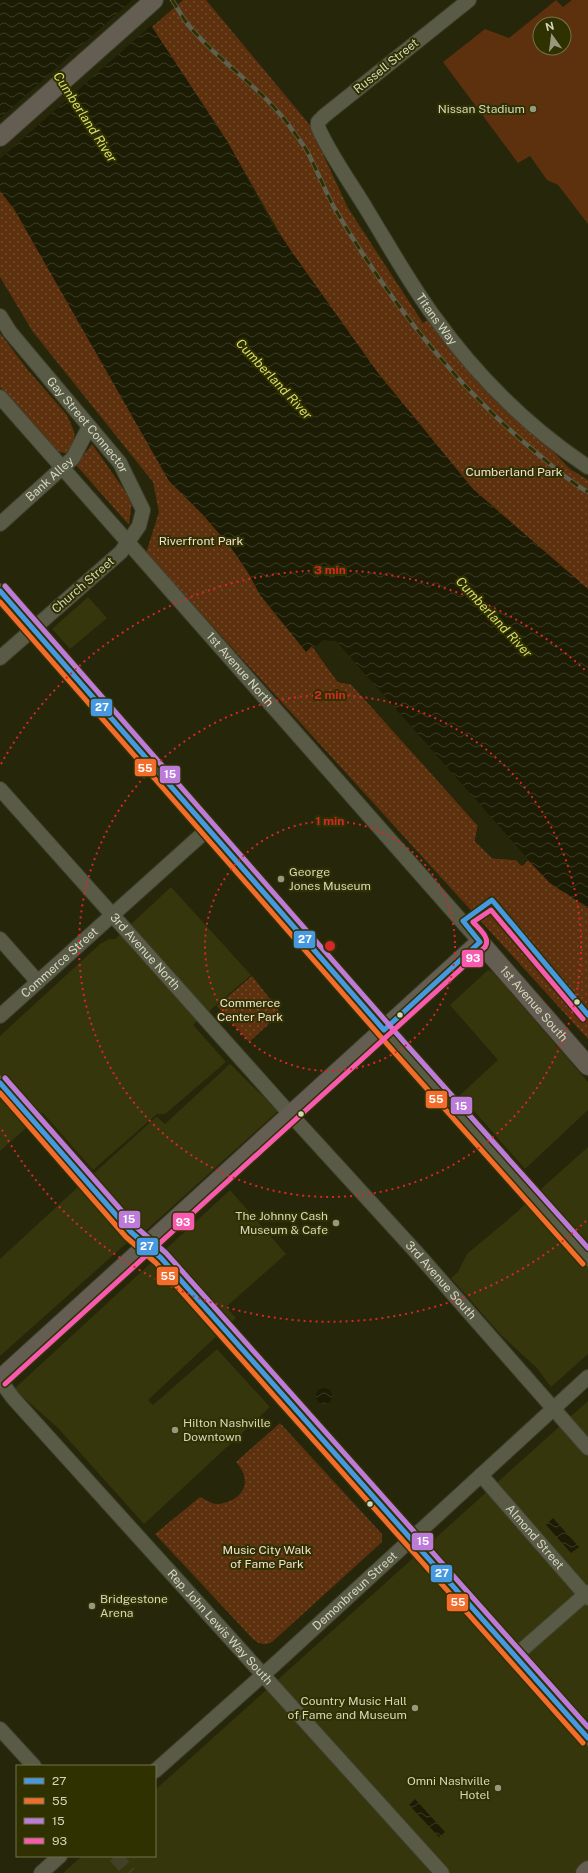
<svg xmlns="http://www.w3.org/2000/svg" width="588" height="1873" font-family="'Public Sans',sans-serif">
	<defs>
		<pattern id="park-dots" width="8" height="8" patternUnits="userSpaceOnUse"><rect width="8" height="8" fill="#5d300e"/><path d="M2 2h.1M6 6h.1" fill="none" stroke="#734d2f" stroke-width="1.8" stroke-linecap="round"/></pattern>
		<pattern id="water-waves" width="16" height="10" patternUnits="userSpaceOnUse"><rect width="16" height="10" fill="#1b1c03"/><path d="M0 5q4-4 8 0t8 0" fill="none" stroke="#3b3c26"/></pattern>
	</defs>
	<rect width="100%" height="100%" fill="#26260b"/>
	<path fill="#35360c" d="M88,597L107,618L70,649L52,629Z
		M171,887L251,975L193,1025L226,1062L165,1114H157L93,1170L43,1113L0,1151V1036L100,944L109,939H115Z
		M488,970L491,971L498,978L588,1082V1110L525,1169L460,1095L498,1060L450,1005Z
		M230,1064L278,1111L142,1234L91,1176L155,1118L157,1117L165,1124Z
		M588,1147V1354L551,1387L537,1368L501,1335L451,1278L458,1272L467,1254L517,1212L542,1188Z
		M79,1186L129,1241L0,1356V1259Z
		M230,1190L286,1254L226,1307L236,1318L148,1400L153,1405L217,1349L270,1407L144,1524L58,1428L14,1389Z
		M588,1401V1873H63L82,1856H155V1790Z"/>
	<path fill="#5d300e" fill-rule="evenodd" d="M556,0L563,7L572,0H588V224L558,185L547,180L530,156L518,163L443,62L485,29L509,38ZM540,24H564V48H540Z"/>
	<path fill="url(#park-dots)" d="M183,0H206L309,124L348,208L423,323L428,320L570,469L588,480V600L491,510L371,374L282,237L227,141L152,27Z
		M0,157L312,646L338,682L351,684L478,826L475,841L492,858L528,859L550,883L588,908V1039L146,553L159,512L153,482L33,332L0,277Z
		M0,333L27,369L67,415L74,431L75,441L69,454L59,452L0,387Z
		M92,444L132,501L129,525L76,465Z
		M252,976L281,1013L249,1042L217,1006Z
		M280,1423L382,1534V1542L272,1642C264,1646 259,1644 253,1639L155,1534L200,1497C205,1499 211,1504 217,1504C222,1504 228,1502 232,1500C249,1491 248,1475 236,1462Z"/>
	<path fill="url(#water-waves)" d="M0,0H134L227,141L272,224L378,373L473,489L588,589V908L550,883L528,860L522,866L516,860L492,858L475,841L478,825L351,684L338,682L312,646L306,652L260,595L247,571L229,545L202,514L169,481L14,209L0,191Z
		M316 1396a8 8 0 1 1 16 0a8 8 0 1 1-16 0Z
		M553,1518L579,1547L571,1553L546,1525Z
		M415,1799L445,1832L439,1837L409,1805Z"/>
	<path fill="#26260b" d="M132,0H136L153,24L0,159V118Z
		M323,640L336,641L528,859L522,866L516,860L492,858L475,841L478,825L351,684L338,682L314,648Z"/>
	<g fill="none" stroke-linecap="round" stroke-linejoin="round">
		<path stroke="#404126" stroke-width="14" stroke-dasharray="14 7" stroke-linecap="butt" d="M115,1856L130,1873"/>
		<g stroke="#3f402d" stroke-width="16">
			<g id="minor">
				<path id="s1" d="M469,0L324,116L318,122V127C329,153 352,185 367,210C389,246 409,282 433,315C475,374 528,427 588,467"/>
				<path id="s2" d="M0,316L10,332L120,463L143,510L139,526L121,552L0,658"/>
				<path id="s3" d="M0,397L480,942"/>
				<path id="s4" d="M0,524L73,458L89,427"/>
				<path d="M0,591L400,1048L588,1259"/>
				<path id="s5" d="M0,789L291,1115L417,1253L588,1448"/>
				<path d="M0,939L38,982"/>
				<path id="s6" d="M0,1016L208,829"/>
				<path d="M0,1083L55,1144L84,1179L131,1232L161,1258L588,1738"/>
				<path id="s7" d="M0,1380L13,1398L442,1873"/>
				<path id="s8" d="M481,1475L588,1598"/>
				<path d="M515,1656L588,1592"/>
				<path d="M0,1729L34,1766"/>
				<path id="s9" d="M155,1771L273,1666L588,1377"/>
				<path d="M41,1873L60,1856"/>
			</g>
		</g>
		<g stroke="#3f402d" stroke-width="20">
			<g id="major">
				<path d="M0,137L154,0"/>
				<path id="s10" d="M0,1379L480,942L588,1066"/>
				<path d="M585,1873L588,1870"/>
			</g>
		</g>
		<use href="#minor" stroke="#595b47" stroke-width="14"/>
		<use href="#major" stroke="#645e52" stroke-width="18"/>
		<g stroke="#5e5f4d" stroke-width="4.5">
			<path id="rail" d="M172,0C177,7 181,15 186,22C216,60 259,85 288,124C294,133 303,143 308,153C318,172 325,191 335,209C389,301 456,387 539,455C555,468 570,482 588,492"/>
		</g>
		<use href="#rail" stroke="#303100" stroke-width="3" stroke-dasharray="9" stroke-linecap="butt"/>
		<g stroke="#303100" stroke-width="8">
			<path id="bus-1" d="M0,591L384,1030L480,942L463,921L492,900L588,1015
				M0,1083L131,1232L161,1258L588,1738"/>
		</g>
		<g stroke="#303100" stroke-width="8">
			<path id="bus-2" d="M0,602L395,1053L583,1264
				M0,1093L126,1237L156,1263L583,1743"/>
		</g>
		<g stroke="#303100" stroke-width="8">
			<path id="bus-3" d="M5,586L405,1043L588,1248
				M5,1078L136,1227L166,1253L588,1727"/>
		</g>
		<g stroke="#303100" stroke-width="8">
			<path id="bus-4" d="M5,1384L485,947C491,938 479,929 473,922L491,910L583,1019"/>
		</g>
		<use href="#bus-1" stroke="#4699e1" stroke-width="5"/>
		<use href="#bus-2" stroke="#f36c2b" stroke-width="5"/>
		<use href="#bus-3" stroke="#bd7bd9" stroke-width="5"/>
		<use href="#bus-4" stroke="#f75aaf" stroke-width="5"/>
	</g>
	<g fill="none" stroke="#d62828" stroke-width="2" stroke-dasharray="2 4">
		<circle cx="330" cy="946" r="125"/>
		<circle cx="330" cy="946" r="251"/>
		<path d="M586 1221A376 376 0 0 1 1 1128M1 764A376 376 0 0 1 586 671"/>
	</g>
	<g fill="#97997f" stroke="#303100" stroke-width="1.5">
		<circle cx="533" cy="109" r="4"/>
		<circle cx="281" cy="879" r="4"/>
		<circle cx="336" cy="1223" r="4"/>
		<circle cx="175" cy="1430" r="4"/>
		<circle cx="92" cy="1606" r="4"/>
		<circle cx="415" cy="1708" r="4"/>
		<circle cx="498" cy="1788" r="4"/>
	</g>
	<g fill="#d4d7bd" stroke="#303100" stroke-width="1.5">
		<circle cx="577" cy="1002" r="3.5"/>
		<circle cx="400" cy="1015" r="3.5"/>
		<circle cx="301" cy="1114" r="3.5"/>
		<circle cx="370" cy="1504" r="3.5"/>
	</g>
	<g text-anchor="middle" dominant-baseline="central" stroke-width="4" stroke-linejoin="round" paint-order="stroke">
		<g font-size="12" fill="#d4d7bd" stroke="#303100">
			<text transform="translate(386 66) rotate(-39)">Russell Street</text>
			<text stroke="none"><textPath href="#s1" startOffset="425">Titans Way</textPath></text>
			<text stroke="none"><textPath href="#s2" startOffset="140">Gay Street Connector</textPath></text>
			<text stroke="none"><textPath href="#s4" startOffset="67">Bank Alley</textPath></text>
			<text transform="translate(83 585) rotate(-41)">Church Street</text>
			<text stroke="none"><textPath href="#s3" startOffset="363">1st Avenue North</textPath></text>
			<text stroke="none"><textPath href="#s5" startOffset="218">3rd Avenue North</textPath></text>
			<text stroke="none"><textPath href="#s6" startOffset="80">Commerce Street</textPath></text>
			<text stroke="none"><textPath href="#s10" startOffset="731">1st Avenue South</textPath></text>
			<text stroke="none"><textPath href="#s5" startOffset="660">3rd Avenue South</textPath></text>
			<text stroke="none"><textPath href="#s8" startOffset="82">Almond Street</textPath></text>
			<text stroke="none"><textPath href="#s9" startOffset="269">Demonbreun Street</textPath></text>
			<text stroke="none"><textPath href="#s7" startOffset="331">Rep. John Lewis Way South</textPath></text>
		</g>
		<g font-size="12" fill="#d4d7bd" stroke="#303100" text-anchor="end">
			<text x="525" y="109">Nissan Stadium</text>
			<text x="289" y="872" text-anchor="start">George<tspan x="289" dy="14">Jones Museum</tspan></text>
			<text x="328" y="1216">The Johnny Cash<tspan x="328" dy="14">Museum &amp; Cafe</tspan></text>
			<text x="183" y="1423" text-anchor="start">Hilton Nashville<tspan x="183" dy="14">Downtown</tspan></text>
			<text x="100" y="1599" text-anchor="start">Bridgestone<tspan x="100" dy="14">Arena</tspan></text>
			<text x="407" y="1701">Country Music Hall<tspan x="407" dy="14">of Fame and Museum</tspan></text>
			<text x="490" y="1781">Omni Nashville<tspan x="490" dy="14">Hotel</tspan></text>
		</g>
		<g font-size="12" fill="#f3dfd3" stroke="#303100">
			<text x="514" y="472">Cumberland Park</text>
			<text x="201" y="541">Riverfront Park</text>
			<text x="250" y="1003">Commerce<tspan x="250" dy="14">Center Park</tspan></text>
			<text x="267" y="1550">Music City Walk<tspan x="267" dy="14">of Fame Park</tspan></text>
		</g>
		<g font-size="13" font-style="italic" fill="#d7dc6b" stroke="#303100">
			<text transform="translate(85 117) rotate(57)">Cumberland River</text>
			<text transform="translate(274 379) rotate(47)">Cumberland River</text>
			<text transform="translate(494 617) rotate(47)">Cumberland River</text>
		</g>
	</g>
	<circle cx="330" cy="946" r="6" fill="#d62828" stroke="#303100" stroke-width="2"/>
	<g font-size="12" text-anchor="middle" font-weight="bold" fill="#d62828" stroke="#303100" stroke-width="4" stroke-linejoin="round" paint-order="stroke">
		<text x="330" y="574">3 min</text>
		<text x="330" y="699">2 min</text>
		<text x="330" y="825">1 min</text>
	</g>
	<g stroke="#303100" stroke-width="1.5">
		<rect x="90" y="698" width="23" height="19" rx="4" fill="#4699e1"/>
		<rect x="134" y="758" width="23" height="19" rx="4" fill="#f36c2b"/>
		<rect x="159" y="765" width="22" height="19" rx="4" fill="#bd7bd9"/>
		<rect x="293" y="930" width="23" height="19" rx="4" fill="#4699e1"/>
		<rect x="461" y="949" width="23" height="19" rx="4" fill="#f75aaf"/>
		<rect x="425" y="1090" width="23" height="19" rx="4" fill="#f36c2b"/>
		<rect x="450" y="1096" width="23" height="19" rx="4" fill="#bd7bd9"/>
		<rect x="118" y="1210" width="23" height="19" rx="4" fill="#bd7bd9"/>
		<rect x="172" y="1212" width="23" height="19" rx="4" fill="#f75aaf"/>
		<rect x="136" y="1237" width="23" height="19" rx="4" fill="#4699e1"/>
		<rect x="156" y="1266" width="23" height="20" rx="4" fill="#f36c2b"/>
		<rect x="411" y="1532" width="23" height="19" rx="4" fill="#bd7bd9"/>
		<rect x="430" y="1564" width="23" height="19" rx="4" fill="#4699e1"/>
		<rect x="446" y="1593" width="23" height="19" rx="4" fill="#f36c2b"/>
	</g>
	<g font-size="11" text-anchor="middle" font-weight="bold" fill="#fff">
		<text x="102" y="711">27</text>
		<text x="145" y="772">55</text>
		<text x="170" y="778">15</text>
		<text x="305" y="943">27</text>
		<text x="473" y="962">93</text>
		<text x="436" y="1103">55</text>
		<text x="461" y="1110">15</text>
		<text x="129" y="1223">15</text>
		<text x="183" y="1226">93</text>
		<text x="147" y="1250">27</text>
		<text x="168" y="1280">55</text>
		<text x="423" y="1545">15</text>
		<text x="442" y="1577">27</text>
		<text x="458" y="1606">55</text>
	</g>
	<rect x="16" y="1765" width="140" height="92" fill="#303100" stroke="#72734c"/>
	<rect x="24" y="1778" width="20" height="6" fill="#4699e1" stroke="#72734c"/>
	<text x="52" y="1785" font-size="12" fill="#d4d7bd">27</text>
	<rect x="24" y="1798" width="20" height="6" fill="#f36c2b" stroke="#72734c"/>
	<text x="52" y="1805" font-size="12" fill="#d4d7bd">55</text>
	<rect x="24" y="1818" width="20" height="6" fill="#bd7bd9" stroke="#72734c"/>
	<text x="52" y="1825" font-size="12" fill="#d4d7bd">15</text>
	<rect x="24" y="1838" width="20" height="6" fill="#f75aaf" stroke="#72734c"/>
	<text x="52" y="1845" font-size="12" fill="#d4d7bd">93</text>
	<g transform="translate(552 36) rotate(346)"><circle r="19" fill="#303100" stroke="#72734c"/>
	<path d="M0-3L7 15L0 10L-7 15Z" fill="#97997f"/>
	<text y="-6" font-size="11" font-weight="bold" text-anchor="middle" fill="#d4d7bd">N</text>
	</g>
</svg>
